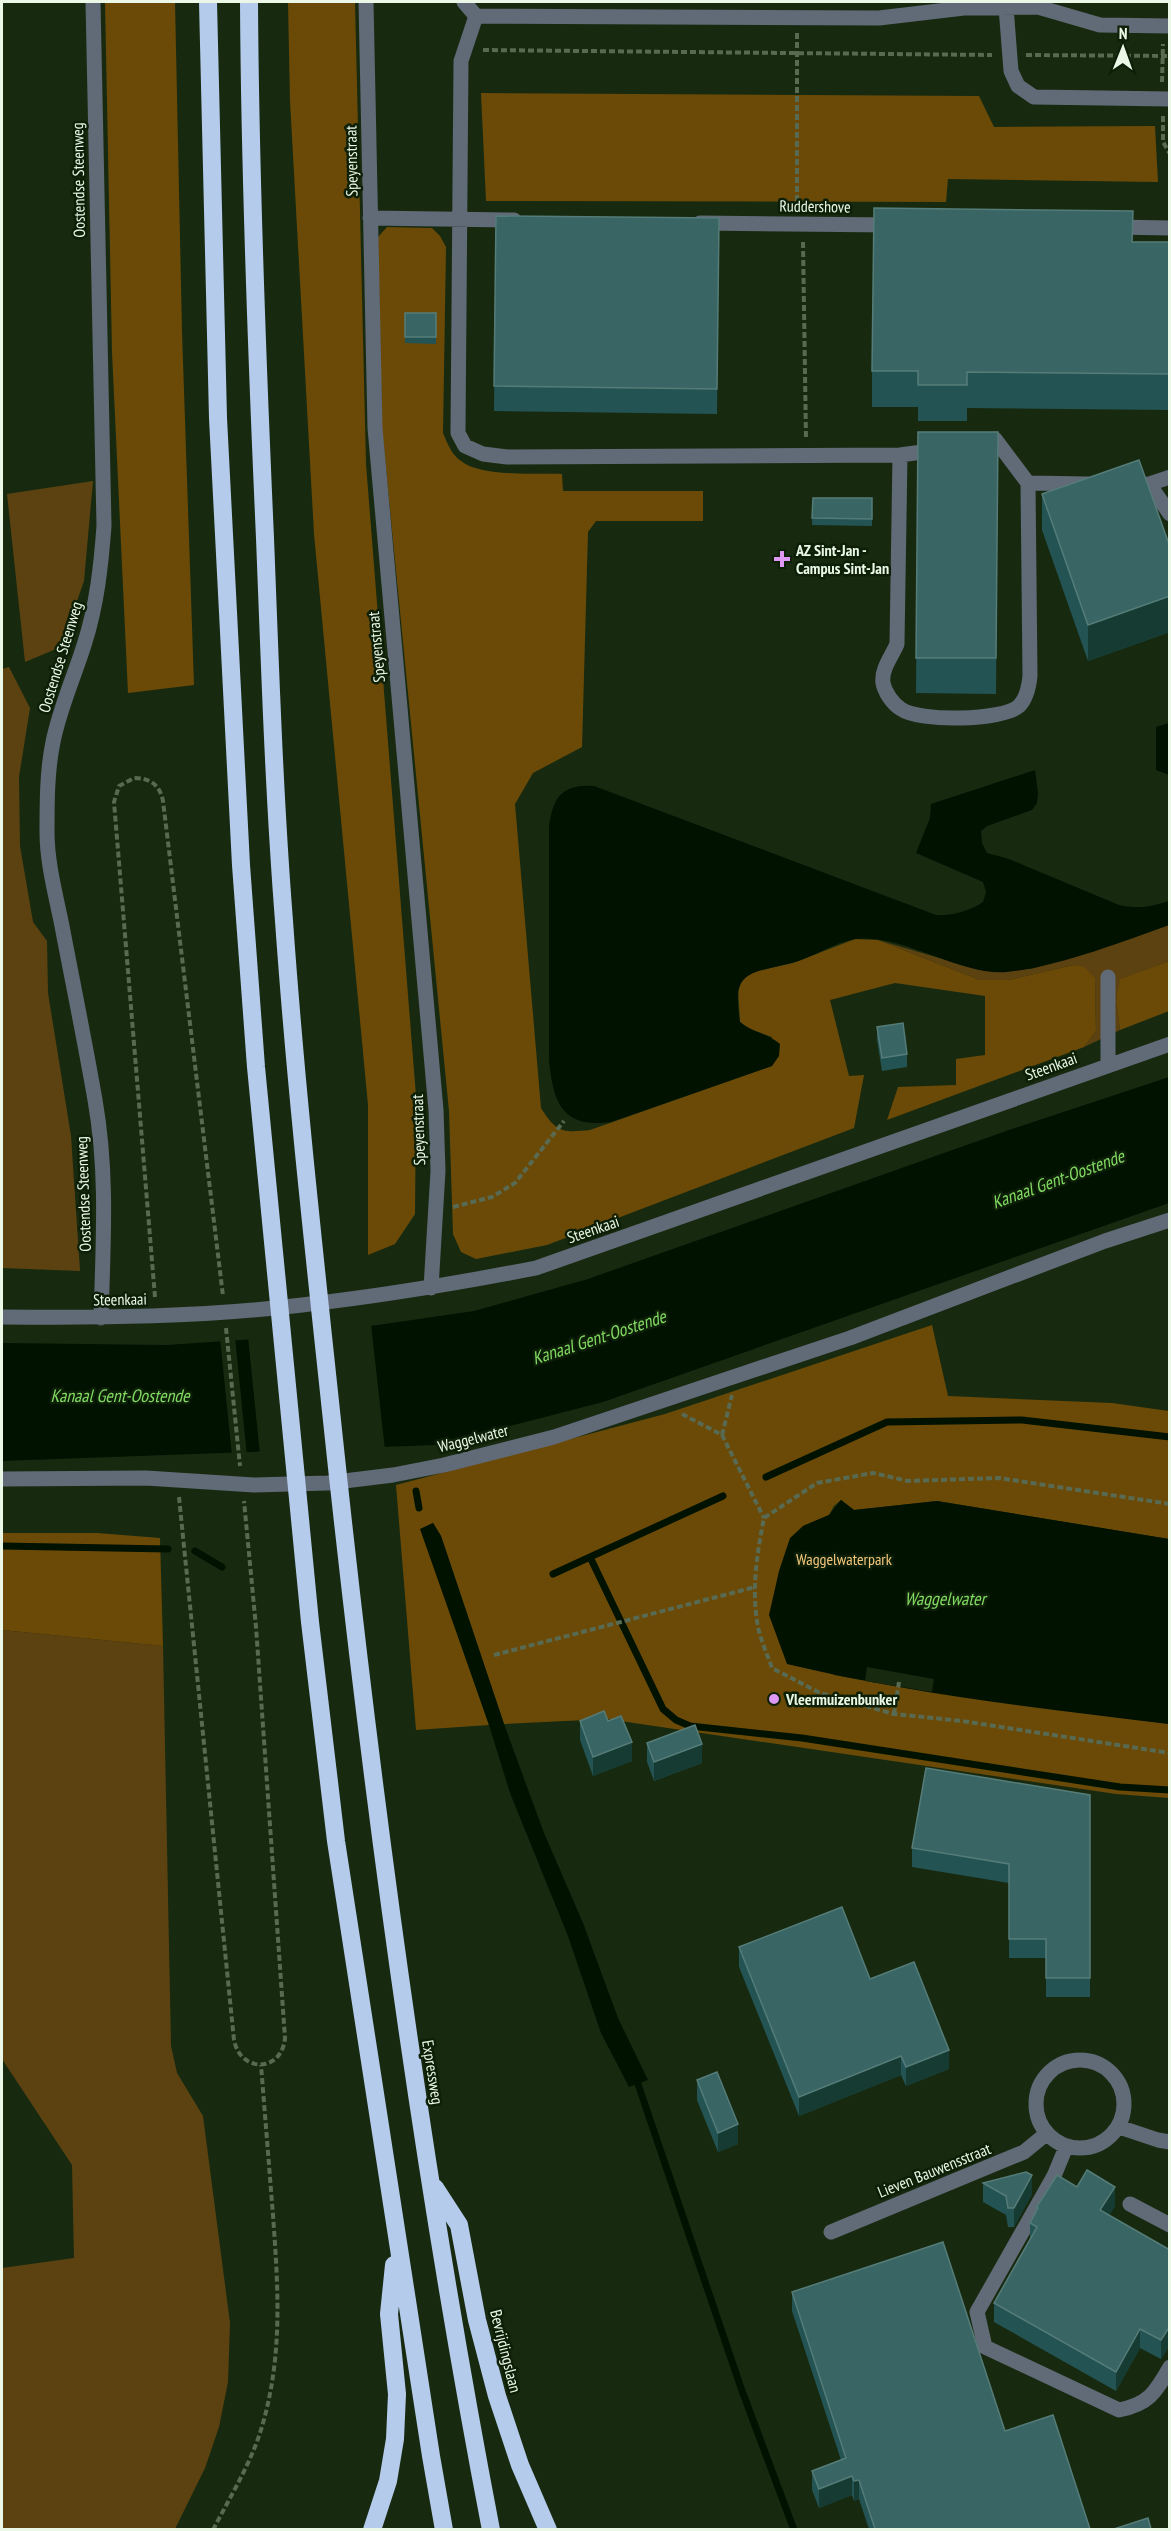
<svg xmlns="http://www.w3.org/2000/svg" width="1171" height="2531" font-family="'PT Sans Narrow',sans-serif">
	<rect width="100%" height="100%" fill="#172a10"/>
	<path fill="#5d4211" d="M93,481L84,581L61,647L25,662L7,494Z
		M9,667L30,708L19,777L20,846L33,922L47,941L48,993L71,1136L80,1271L2,1268V669Z
		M1169,925V961L1121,979L1116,1001L1120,1030L1084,1047L1096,1031L1095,978L1073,965L1008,980H980L878,940L980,970L1031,969L1124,941Z
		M2,1630L163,1646L171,2046L177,2073L203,2116L230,2323L228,2382L219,2427L205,2468L175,2529H2V2268L74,2258L72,2165L2,2059Z"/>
	<path fill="#6b4a08" d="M105,2H175L182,332L194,685L128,693L112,352Z
		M288,2H355L366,464L416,1096L415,1214L395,1244L368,1255V1105L314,534L290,101Z
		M481,93L979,96L994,127L1155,126L1158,182L948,179L946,202L486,201Z
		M387,227L432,228L440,236L446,247L443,433C447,443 452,455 461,461C480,477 537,473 562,474L563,491H703V521H596L588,532L582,747L533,773L515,804L541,1108C556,1132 562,1133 590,1130L772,1066V1037L747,1028L740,1022L738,989L741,981L753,972L793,963L855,939L878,940L980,980H1008L1073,965L1084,967L1095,978L1096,1031L1084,1047L887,1120L898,1087L956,1085V1059L985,1055V996L895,983L830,1000L849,1076L864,1075L854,1128L547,1245L476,1259L461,1252L453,1234L449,1111L382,428L378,237Z
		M1169,961V1011L1120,1030L1116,1001L1120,979Z
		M932,1325L948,1396L1112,1403L1169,1411V1539L937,1501L854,1510L841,1500L834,1506L829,1515L803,1526L834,1675L934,1692L1169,1724V1798L1116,1794L607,1719L504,1724L441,1536L433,1523L421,1529L489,1725L416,1730L396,1485L665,1414Z
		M2,1533H97L160,1538L163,1646L2,1630Z"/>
	<path fill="#011200" d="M1169,723H1170L1169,775L1156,770V727Z
		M1035,770L1038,793L1037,803L1032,810L987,826L981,831L982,843L987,853L1009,859L1119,905C1138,909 1151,907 1169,901V925C1122,942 1057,967 1007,972C960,976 902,933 856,939C834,942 813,958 791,963C750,974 731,969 740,1022C752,1032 768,1034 780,1044L779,1056L772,1066L611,1122C562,1129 553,1102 549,1060V827C553,797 562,784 594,786L936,915C951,916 970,911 983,902L986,892L983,882L916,853L930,818L931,804Z
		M1169,1077V1203L603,1402L436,1445L2,1461V1343L166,1345L302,1336L474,1311L588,1279L1009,1130Z
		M841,1500L854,1510L937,1501L1169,1539V1724C1042,1709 912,1694 787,1664L769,1615L779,1571L790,1538L803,1526L829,1515Z
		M433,1523L441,1536L504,1724L544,1833L583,1923L618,2018L648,2080L629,2087L601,2033L568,1936L510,1793L489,1725L420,1529Z"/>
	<path fill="#172a10" d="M371,1324L385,1450L260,1455L248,1337L302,1333Z
		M235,1337L247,1456H232L220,1338Z
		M867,1667L934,1679L932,1692L865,1681Z"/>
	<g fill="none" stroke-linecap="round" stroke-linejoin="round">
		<path stroke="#011200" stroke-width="7" d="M766,1477L887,1422L1022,1420L1170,1437
			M416,1491L419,1508
			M2,1546L168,1549
			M195,1551L222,1567
			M590,1557L663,1709L676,1720L690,1726L802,1738L1120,1787L1170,1790
			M553,1574L723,1496
			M638,2084L741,2388L794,2530"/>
		<path stroke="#586a52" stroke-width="4" stroke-dasharray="6 3" stroke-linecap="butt" d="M797,33V206
			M483,50L992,55
			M1026,55L1170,56
			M1162,82L1163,44
			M1163,116V142L1170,154
			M803,242L806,439
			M453,1207L492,1197L515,1183L564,1121
			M155,1297L114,802L119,786L134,778C150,778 160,785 163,801L223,1296
			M226,1328L240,1466
			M682,1414L722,1435L764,1518
			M722,1435L732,1395
			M179,1497L234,2040C241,2074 282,2072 285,2038L256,1627L244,1501
			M1170,1504L999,1478L908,1481L873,1473L817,1483L764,1518C757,1553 751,1591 758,1627C761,1641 767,1654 772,1668L820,1693L894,1714L962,1721L1170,1753
			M494,1655L755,1587
			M894,1714L899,1682
			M213,2530C231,2495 253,2460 263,2423C283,2353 278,2286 273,2215C269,2165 265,2115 261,2065"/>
		<path stroke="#616a77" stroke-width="15" d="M93,2L104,526C101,566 97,604 85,642C75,675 60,707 53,742C47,771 47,802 47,832C47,863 56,896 62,926C73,984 85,1042 95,1100C108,1173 103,1245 101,1318
			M366,2L375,428L436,1110L438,1171L431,1288
			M464,2L476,16L879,18L964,8L1038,7L1100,25L1170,26
			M1006,7L1011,71L1018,86L1034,97L1170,99
			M476,16L461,61L458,433L465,446L483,454L507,457L900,455L937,450
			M370,218L514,220
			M700,223L892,225
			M1114,227L1170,228
			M981,442L995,439L1028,483L1088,484
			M900,455L897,644C892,656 881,669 883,683C885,693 893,704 901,709C919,722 1002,721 1019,706C1027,698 1029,686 1030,676L1028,483
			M1149,484L1170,514
			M1127,485L1149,484L1170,477
			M1108,977V1065
			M2,1317C102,1318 202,1317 302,1305C381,1296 459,1283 536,1268L1170,1044
			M2,1479L146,1478L254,1485L328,1483L393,1475L444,1465L554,1437L736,1376L850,1338L1105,1241L1170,1220
			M1036 2104a44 44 0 1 1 88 0a44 44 0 1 1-88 0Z
			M1119,2127L1158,2140L1170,2142
			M1066,2147L1054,2176L977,2312L985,2347L1119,2410C1149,2404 1155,2393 1170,2367
			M1130,2204L1170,2225
			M831,2232L1024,2152L1046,2134"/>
		<path stroke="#b5cbec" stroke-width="18" d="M208,2L218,418L241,865L256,1067L310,1622L336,1841L431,2456L444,2530
			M249,2C250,180 257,359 265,538C270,666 274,793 284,921C296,1091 315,1260 333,1430C372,1798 421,2166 491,2530
			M435,2188L459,2225L477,2320L497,2396L520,2465L548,2530
			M372,2530L388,2481L395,2439L397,2394L389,2314L394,2265"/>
	</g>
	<path fill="#245354" d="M496,216L719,218L717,414L494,411Z
		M1133,242H1170V410L967,408V421H918V407H872V371Z
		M405,313H436V344L405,343Z
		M918,432H998L996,694L916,693Z
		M1042,494L1170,547V632L1088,661L1042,530Z
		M813,498H872V526L812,525Z
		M877,1027L907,1054V1067L882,1071L877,1040Z
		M580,1721L632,1761L593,1776L580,1740Z
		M647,1743L702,1763L654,1781L647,1762Z
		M1090,1795V1997H1046V1958H1009V1883L912,1867V1848Z
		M739,1947L870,1979L949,2069L906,2086L901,2075L799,2116L739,1967Z
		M697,2080L738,2144L718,2152L697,2100Z
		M983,2183L1032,2194L1014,2227H1008L1006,2215L983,2202Z
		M1077,2187L1115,2206L1109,2215L1170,2250V2345L1161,2359L1140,2348L1116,2391L994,2322V2303L1030,2240V2223L1036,2213V2208Z
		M792,2292L1005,2431L1090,2529H869L859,2499L854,2501L852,2495L819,2508L812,2490V2471L841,2460L792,2311Z"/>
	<path fill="#163b32" d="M1170,596V632L1088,661V625Z
		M632,1742V1761L593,1776V1757Z
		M702,1744V1763L654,1781V1762Z
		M949,2050V2069L906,2086V2067Z
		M901,2056V2075L799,2116V2097Z
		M738,2124V2144L718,2152V2133Z
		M1032,2175V2194L1014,2227V2208Z
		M1115,2187V2206L1100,2230V2210Z
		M1170,2326V2345L1161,2359V2340Z
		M1140,2329V2348L1116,2391V2372Z
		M852,2476V2495L819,2508V2489Z
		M859,2480V2499L854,2501V2481Z"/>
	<path fill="#396564" stroke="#557c78" stroke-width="1.5" d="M874,208L1133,211L1132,242H1170V374L967,372V385H918V371H872Z
		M496,216L719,218L717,389L494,386Z
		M405,313H436V337H405Z
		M918,432H998L996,658H916Z
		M1139,460L1170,547V596L1088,625L1042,494Z
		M813,498H872V519L812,518Z
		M903,1023L907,1054L882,1058L877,1027Z
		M604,1711L608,1721L621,1716L632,1742L593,1757L580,1721Z
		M695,1725L702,1744L654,1762L647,1743Z
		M926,1768L1090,1795V1978H1046V1939H1009V1864L912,1848Z
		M842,1907L870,1979L914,1962L949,2050L906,2067L901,2056L799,2097L739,1947Z
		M717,2072L738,2124L718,2133L697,2080Z
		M1087,2170L1115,2187L1100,2210L1170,2250V2326L1161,2340L1140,2329L1116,2372L994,2303L1037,2227L1030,2223L1038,2208H1036L1057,2175L1077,2187Z
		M1026,2172L1032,2175L1014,2208H1008L1006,2196L983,2183Z
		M943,2242L1005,2431L1053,2415L1090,2529H875L859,2480L854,2481L852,2476L819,2489L812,2471L846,2458L792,2292Z
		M1148,2518L1151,2529H1114Z"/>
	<g fill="#de98f3" stroke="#0d2007" stroke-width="2">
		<path d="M779 550h6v6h6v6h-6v6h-6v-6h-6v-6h6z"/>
		<circle cx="774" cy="1699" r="6"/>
	</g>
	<g text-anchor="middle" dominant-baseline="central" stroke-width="5" stroke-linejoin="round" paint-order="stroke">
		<g font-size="16" fill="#ebf8e7" stroke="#0d2007">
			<text transform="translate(351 161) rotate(-91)">Speyenstraat</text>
			<text transform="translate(78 180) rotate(-91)">Oostendse Steenweg</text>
			<text transform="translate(815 206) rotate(1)">Ruddershove</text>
			<text transform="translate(376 647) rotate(-95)">Speyenstraat</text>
			<text transform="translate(60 657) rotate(-73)">Oostendse Steenweg</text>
			<text transform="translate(1051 1066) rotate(-20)">Steenkaai</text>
			<text transform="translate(418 1130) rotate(-92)">Speyenstraat</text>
			<text transform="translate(83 1194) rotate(-92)">Oostendse Steenweg</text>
			<text transform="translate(593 1229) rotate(-19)">Steenkaai</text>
			<text transform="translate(120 1299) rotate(-1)">Steenkaai</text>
			<text transform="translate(473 1438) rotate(-14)">Waggelwater</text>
			<text transform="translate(433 2072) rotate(81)">Expressweg</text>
			<text transform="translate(934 2170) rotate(-22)">Lieven Bauwensstraat</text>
			<text transform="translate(506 2351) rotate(76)">Bevrijdingslaan</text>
		</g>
		<g font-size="16" font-weight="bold" fill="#ebf8e7" stroke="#0d2007" text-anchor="start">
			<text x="796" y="550">AZ Sint-Jan -<tspan x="796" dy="18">Campus Sint-Jan</tspan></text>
			<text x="786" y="1699">Vleermuizenbunker</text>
		</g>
		<g font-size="16" fill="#f4c67d" stroke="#0d2007">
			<text x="844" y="1559">Waggelwaterpark</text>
		</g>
		<g font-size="18" font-style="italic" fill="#82d963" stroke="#0d2007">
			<text transform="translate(1058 1179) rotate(-20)">Kanaal Gent-Oostende</text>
			<text transform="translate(599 1337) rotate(-18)">Kanaal Gent-Oostende</text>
			<text x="120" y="1395">Kanaal Gent-Oostende</text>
			<text x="945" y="1598">Waggelwater</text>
		</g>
	</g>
	<rect width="1171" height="2531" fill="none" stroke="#ebf8e7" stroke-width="6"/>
	<g transform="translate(1123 48) rotate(1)" stroke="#0d2007" stroke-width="4.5" paint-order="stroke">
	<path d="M0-4.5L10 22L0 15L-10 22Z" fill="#ebf8e7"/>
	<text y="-9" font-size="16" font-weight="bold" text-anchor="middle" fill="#ebf8e7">N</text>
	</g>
</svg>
